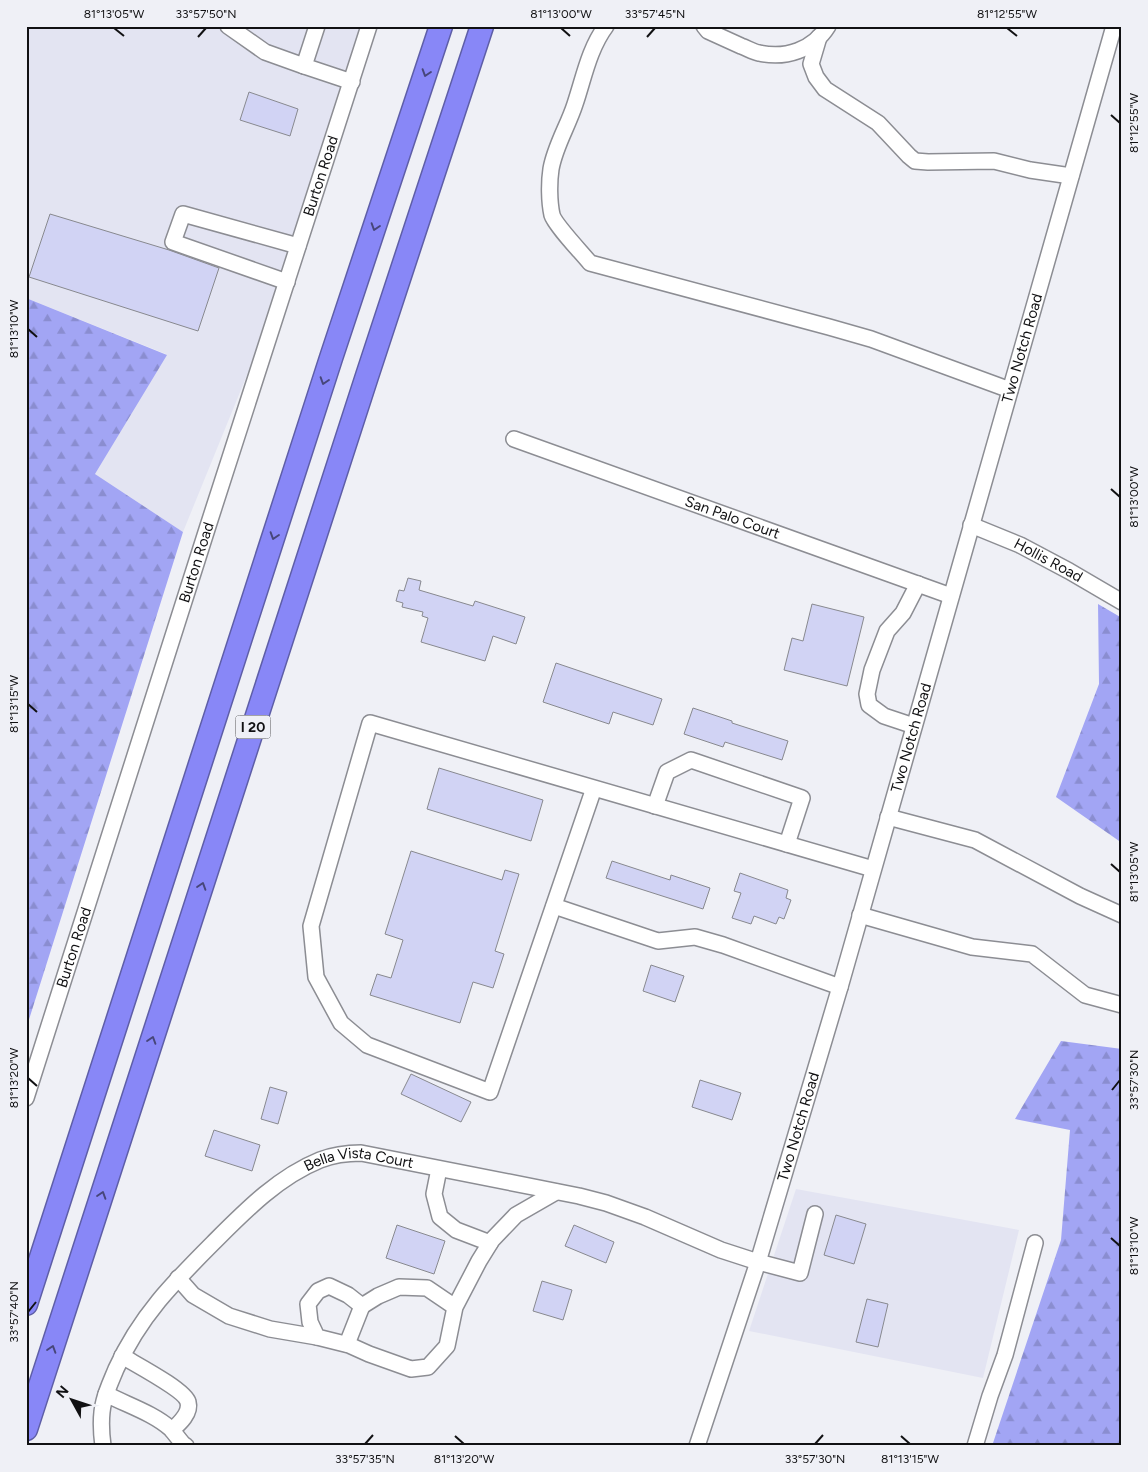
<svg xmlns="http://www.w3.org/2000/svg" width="1148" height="1472" font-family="Figtree,sans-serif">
	<defs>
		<pattern id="forest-firs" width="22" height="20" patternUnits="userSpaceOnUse" patternTransform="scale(1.25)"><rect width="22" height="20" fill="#a2a5f4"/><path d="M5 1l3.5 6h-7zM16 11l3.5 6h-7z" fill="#8a8dd0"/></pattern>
	</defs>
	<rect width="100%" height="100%" fill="#eff0f6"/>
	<path fill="#e3e4f2" d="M26,26H360L249,370L183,532L95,474L166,354L26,298Z
		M796,1189L1019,1230L983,1378L749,1331Z"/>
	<path fill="url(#forest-firs)" d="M26,298L167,355L95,474L183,532L26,1029Z
		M1098,604L1122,618V843L1056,797L1099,684Z
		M1061,1041L1122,1049V1446H992L1061,1240L1070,1130L1015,1119Z"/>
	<path fill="#d1d3f4" stroke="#88898f" d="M249,92L298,109L290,136L240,120Z
		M50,214L169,250L219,268L198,331L29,277Z
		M408,578L421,581L419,590L473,606L475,601L525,617L516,644L493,636L485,661L421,642L428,618L422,616L423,612L402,607L403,603L396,601L399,590L404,591Z
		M812,604L864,617L847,686L784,670L792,638L803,641Z
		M556,663L662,699L653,725L613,712L609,724L543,702Z
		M693,708L732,721V723L788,741L782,760L725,742L723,747L684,734Z
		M439,768L543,800L531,841L427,809Z
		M411,851L502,880L505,870L519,874L495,951L504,954L493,988L473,982L460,1023L370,995L377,974L391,978L403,940L385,934Z
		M612,861L670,880L671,875L710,888L703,909L606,878Z
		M740,873L788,890L786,898L791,900L784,919L779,917L776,924L754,916L751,924L732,918L741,893L734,891Z
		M651,965L684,976L675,1002L643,991Z
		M411,1074L471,1102L461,1122L401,1094Z
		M700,1080L741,1093L732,1120L692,1107Z
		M270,1087L287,1092L278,1124L261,1119Z
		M214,1130L260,1145L252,1171L205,1156Z
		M836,1215L866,1224L854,1264L824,1255Z
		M397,1225L445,1241L434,1274L386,1258Z
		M574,1225L614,1242L606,1263L565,1246Z
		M542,1281L572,1290L563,1320L533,1311Z
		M867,1299L888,1304L878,1347L856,1342Z"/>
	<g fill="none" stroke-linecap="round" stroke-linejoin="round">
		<g stroke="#8c8d93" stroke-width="18">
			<g id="minor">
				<path d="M228,26L265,52L304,66"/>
				<path d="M317,26L304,66L352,82"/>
				<path d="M606,26C589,49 584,77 575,104C568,126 555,146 551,169C549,182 549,201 552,215C555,225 582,253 590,263L829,327L871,339L1010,390"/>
				<path d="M704,26L708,31C719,36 730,41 741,46C747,48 753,52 759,53C786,59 813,50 828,26"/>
				<path d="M819,37L811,64L816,77L825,89L878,123L909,156L915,161L928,162L994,161L1030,170L1071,176"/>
				<path d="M287,282L173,242L183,214L298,246"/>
				<path id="s1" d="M514,439L951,596"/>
				<path id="s2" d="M971,525L1020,545L1069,571L1122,602"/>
				<path d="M914,726L884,716L869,705L867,694L872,670L887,631L903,613L918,584"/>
				<path d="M594,788L490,1092L367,1045L341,1023L316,977L311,926L370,723L873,869"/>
				<path d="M655,806L667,772L691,760L802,798L787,844"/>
				<path d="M888,817L975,840L1080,896L1122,915"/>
				<path d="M554,906L658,941L695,937L723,945L840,987"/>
				<path d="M860,915L972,947L1032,954L1085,995L1122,1005"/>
				<path id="s3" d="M26,1098L208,526L369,26"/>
				<path d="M439,1169L434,1194L440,1217L456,1230L490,1243"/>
				<path d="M178,1278L193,1295L229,1316L270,1329L317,1337"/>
				<path d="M455,1307L427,1288L399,1287L378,1296L362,1306L348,1295L329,1286L318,1291L308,1304L310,1322L317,1337L349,1345L369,1354L411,1369L428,1367L447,1346L455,1307L479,1261L492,1240L516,1215L556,1192"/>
				<path d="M347,1344L362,1306"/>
				<path d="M122,1356C135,1364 185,1390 188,1402C191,1413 180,1423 172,1430"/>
				<path d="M106,1394C127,1405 153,1413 171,1429C175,1434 179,1439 183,1444L186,1446"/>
				<path id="s4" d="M103,1446C101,1431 100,1416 104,1401C107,1389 112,1379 116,1369C140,1316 173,1283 213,1243C245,1211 278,1177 320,1160C333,1155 347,1153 361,1153L579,1196L606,1203L645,1217L721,1250L758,1262L800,1273L815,1214"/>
				<path id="s5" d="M697,1446L758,1262L840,987L1114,26"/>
				<path d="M975,1446L990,1396L1005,1355L1035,1243"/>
			</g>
		</g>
		<g stroke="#5e5ea7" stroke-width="25">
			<path id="highway" d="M26,1304L331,358L441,26
				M26,1429L367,376L482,26"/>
		</g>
		<use href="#minor" stroke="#fff" stroke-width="15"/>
		<use href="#highway" stroke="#8887f7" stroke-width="22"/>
	</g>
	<defs><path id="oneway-chevron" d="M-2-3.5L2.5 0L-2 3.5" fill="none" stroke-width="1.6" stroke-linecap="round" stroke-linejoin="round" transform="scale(1.25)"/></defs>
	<g stroke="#47467a">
		<use href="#oneway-chevron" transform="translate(426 73) rotate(108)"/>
		<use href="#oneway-chevron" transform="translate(375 227) rotate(108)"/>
		<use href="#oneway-chevron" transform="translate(324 381) rotate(108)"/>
		<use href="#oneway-chevron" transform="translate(274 536) rotate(108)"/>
		<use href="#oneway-chevron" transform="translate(202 886) rotate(-72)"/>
		<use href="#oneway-chevron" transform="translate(152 1040) rotate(-72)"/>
		<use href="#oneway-chevron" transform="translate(102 1195) rotate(-72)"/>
		<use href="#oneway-chevron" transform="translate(52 1349) rotate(-72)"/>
	</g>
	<path fill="none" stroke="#111113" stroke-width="2" d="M114,28L124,36M561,28L570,36M1007,28L1017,36M198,37L206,28M647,37L655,28M1111,115L1120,123M28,329L37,337M1111,489L1120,497M28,704L37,712M1111,864L1120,872M28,1078L37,1086M1112,1090L1120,1080M1111,1238L1120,1246M28,1312L36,1302M455,1436L464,1444M901,1436L910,1444M365,1444L373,1435M815,1444L823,1435"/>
	<g text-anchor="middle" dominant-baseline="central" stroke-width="4" stroke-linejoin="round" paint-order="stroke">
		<rect fill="#eff0f6" stroke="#545457" stroke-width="1" x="235.5" y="715.5" width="35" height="23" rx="4"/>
		<g font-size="14" font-weight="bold" fill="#111113">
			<text x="253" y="727">I 20</text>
		</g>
		<g font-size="15" fill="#111113" stroke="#eff0f6">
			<text stroke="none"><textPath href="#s3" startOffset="968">Burton Road</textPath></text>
			<text stroke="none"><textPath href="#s5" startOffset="1145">Two Notch Road</textPath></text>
			<text stroke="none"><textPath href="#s1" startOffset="232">San Palo Court</textPath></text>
			<text stroke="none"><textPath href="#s2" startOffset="85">Hollis Road</textPath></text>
			<text stroke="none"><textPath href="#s3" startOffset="562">Burton Road</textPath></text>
			<text stroke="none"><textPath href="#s5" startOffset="740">Two Notch Road</textPath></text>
			<text stroke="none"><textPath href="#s3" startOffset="158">Burton Road</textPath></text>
			<text stroke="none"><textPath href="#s5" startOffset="335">Two Notch Road</textPath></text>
			<text stroke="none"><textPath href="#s4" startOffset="415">Bella Vista Court</textPath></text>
		</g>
	</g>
	<rect width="1148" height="1472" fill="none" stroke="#eff0f6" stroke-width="55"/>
	<g transform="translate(72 1400) rotate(310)" stroke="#eff0f6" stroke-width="4" paint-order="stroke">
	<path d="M0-4L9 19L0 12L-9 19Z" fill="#111113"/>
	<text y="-8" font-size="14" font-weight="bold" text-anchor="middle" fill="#111113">N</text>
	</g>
	<rect x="28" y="28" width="1092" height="1416" fill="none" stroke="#111113" stroke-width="2"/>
	<g font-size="12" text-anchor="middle" fill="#111113">
		<text x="114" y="18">81°13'05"W</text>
		<text x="206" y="18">33°57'50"N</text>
		<text x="561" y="18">81°13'00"W</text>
		<text x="655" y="18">33°57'45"N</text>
		<text x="1007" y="18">81°12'55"W</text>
		<text transform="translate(1134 123) rotate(-90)" y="4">81°12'55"W</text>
		<text transform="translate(14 329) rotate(-90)" y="4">81°13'10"W</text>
		<text transform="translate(1134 497) rotate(-90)" y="4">81°13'00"W</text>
		<text transform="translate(14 704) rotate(-90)" y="4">81°13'15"W</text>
		<text transform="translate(1134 872) rotate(-90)" y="4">81°13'05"W</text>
		<text transform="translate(14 1078) rotate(-90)" y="4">81°13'20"W</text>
		<text transform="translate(1134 1080) rotate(-90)" y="4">33°57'30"N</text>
		<text transform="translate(1134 1246) rotate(-90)" y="4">81°13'10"W</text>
		<text transform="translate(14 1312) rotate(-90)" y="4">33°57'40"N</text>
		<text x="365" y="1463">33°57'35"N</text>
		<text x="464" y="1463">81°13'20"W</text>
		<text x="815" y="1463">33°57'30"N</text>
		<text x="910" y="1463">81°13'15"W</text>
	</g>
</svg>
